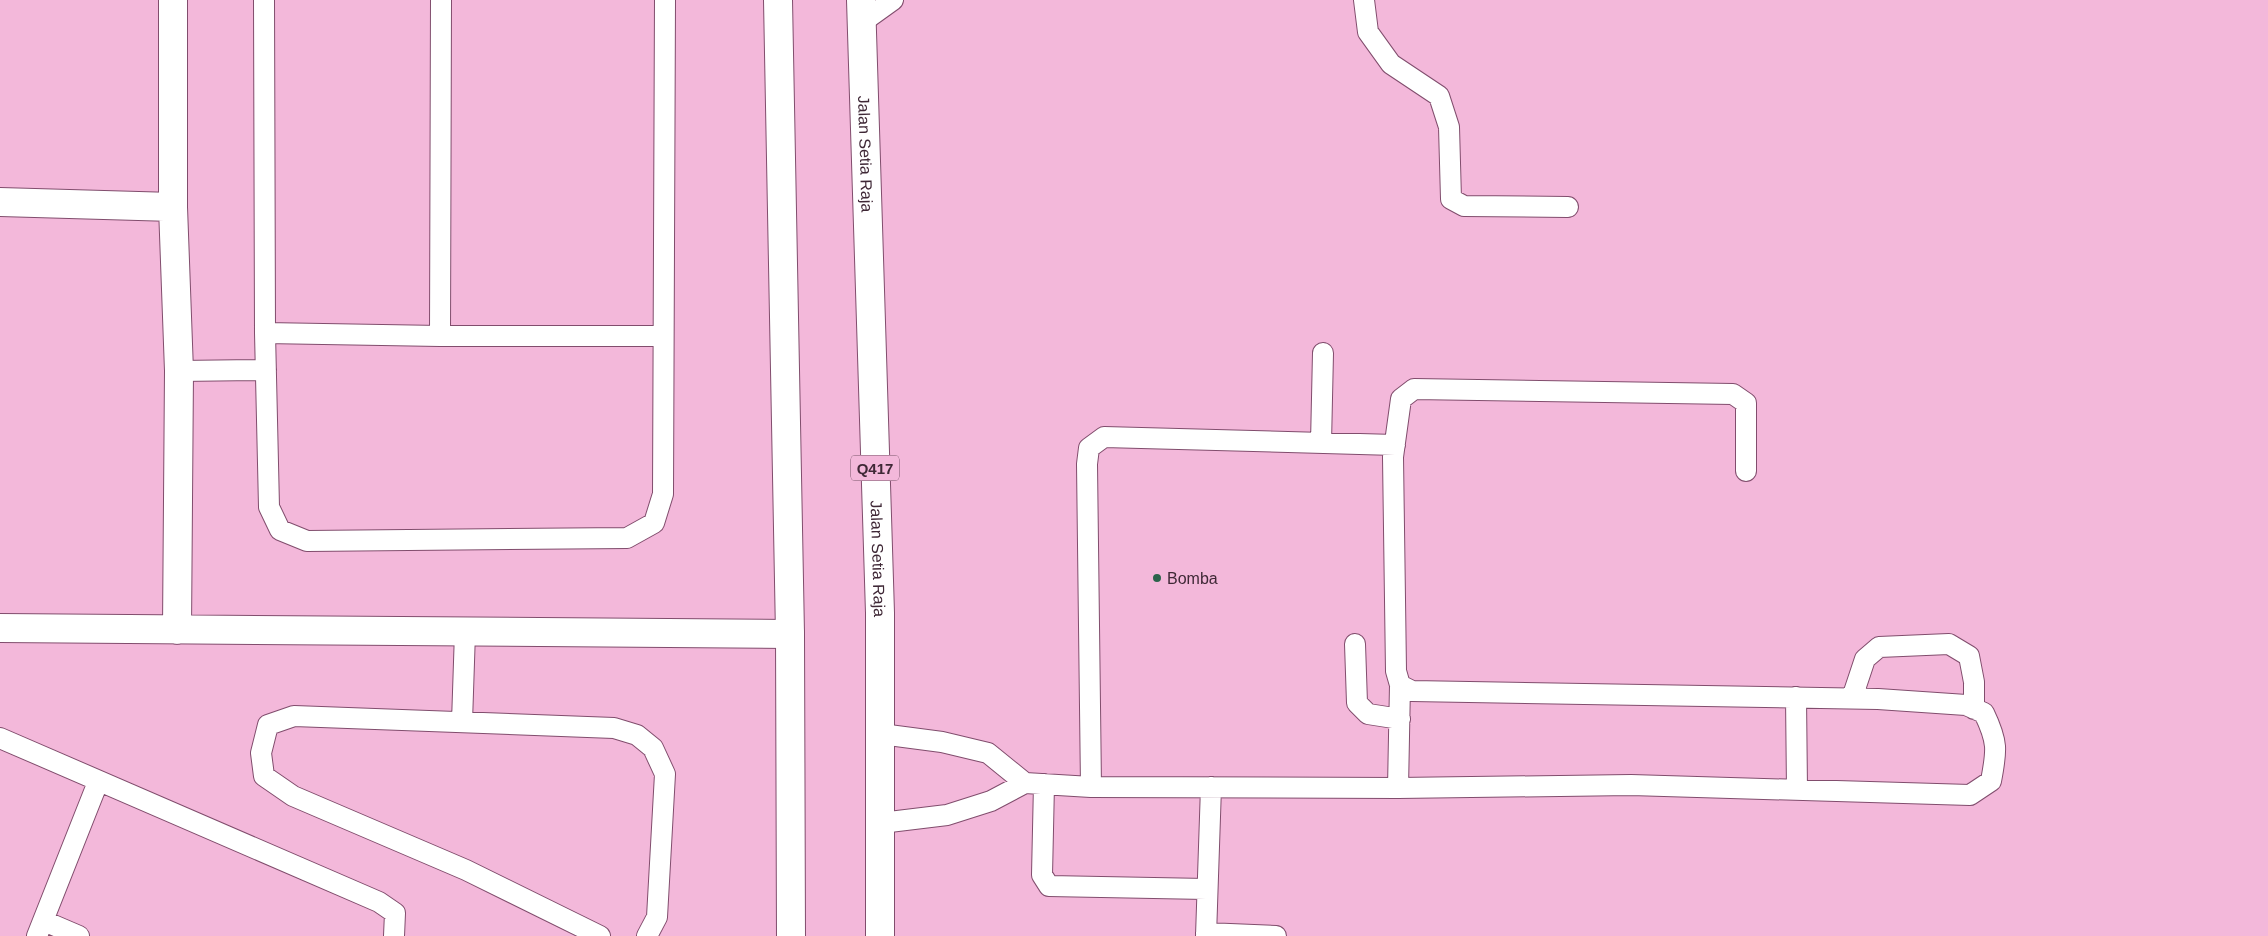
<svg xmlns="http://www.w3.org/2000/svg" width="2268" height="936" font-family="Helvetica,sans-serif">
	<rect width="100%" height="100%" fill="#f3b8da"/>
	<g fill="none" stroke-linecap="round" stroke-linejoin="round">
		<g stroke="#814d6d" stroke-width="22">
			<path id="lane" d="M264,0L265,333L269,507L280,530L307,541L627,538L654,523L663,494L665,0
				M1364,0L1368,32L1391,64L1439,96L1449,127L1451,199L1464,206L1568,207
				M861,23L893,0
				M265,333L440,336H663
				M440,336L441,0
				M179,371L266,370
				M1321,443L1323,353
				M1355,644L1357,703L1368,714L1400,719
				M1796,697L1797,790
				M1852,698L1865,659L1879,647L1949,644L1969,656L1974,682V709
				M462,722L465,632
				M881,734L942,742L988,753L1025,783
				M0,738L379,902L395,913L394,936
				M1044,784L1042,875L1049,886L1206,889
				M1091,787L1087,464L1089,448L1104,437L1395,445
				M1398,788L1400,685
				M881,823L947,815L991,801L1025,783L1091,787L1398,788L1631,785L1970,795L1991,781C1997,750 1998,742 1984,713L1966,705L1878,699L1412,691L1400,685L1396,671L1393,457L1401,399L1414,389L1733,394L1746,403V471
				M44,921L79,936
				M1206,933L1276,936
				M37,936L98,782
				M600,936L466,870L293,796L264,776L261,753L268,725L294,716L614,728L637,735L653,748L665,774L657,917L647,936
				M1206,936L1211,787"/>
		</g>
		<g stroke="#814d6d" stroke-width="30">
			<path id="street" d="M173,0V207L179,371L177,630
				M0,202L173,207
				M0,628L790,634"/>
		</g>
		<g stroke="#814d6d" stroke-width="30">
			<g id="highway">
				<path d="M778,0L790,634L791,936"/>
				<path id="s1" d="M861,0L880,613V936"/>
			</g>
		</g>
		<use href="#lane" stroke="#fff" stroke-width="20"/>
		<use href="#street" stroke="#fff" stroke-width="28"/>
		<use href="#highway" stroke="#fff" stroke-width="28"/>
	</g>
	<circle fill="#2b634b" stroke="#f3b8da" stroke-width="2" cx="1157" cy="578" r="5"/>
	<g text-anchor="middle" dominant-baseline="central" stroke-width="5" stroke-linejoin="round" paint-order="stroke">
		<rect fill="#f3b8da" stroke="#755367" stroke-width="1" x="851" y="455.5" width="48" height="25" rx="4"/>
		<g font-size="15" font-weight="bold" fill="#3f2836">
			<text x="875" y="468">Q417</text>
		</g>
		<g font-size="16" fill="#3f2836" stroke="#f3b8da">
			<text stroke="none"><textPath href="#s1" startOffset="154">Jalan Setia Raja</textPath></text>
			<text stroke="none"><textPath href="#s1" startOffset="559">Jalan Setia Raja</textPath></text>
		</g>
		<g font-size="16" fill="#3f2836" stroke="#f3b8da" text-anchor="start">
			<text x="1167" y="578">Bomba</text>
		</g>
	</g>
</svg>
